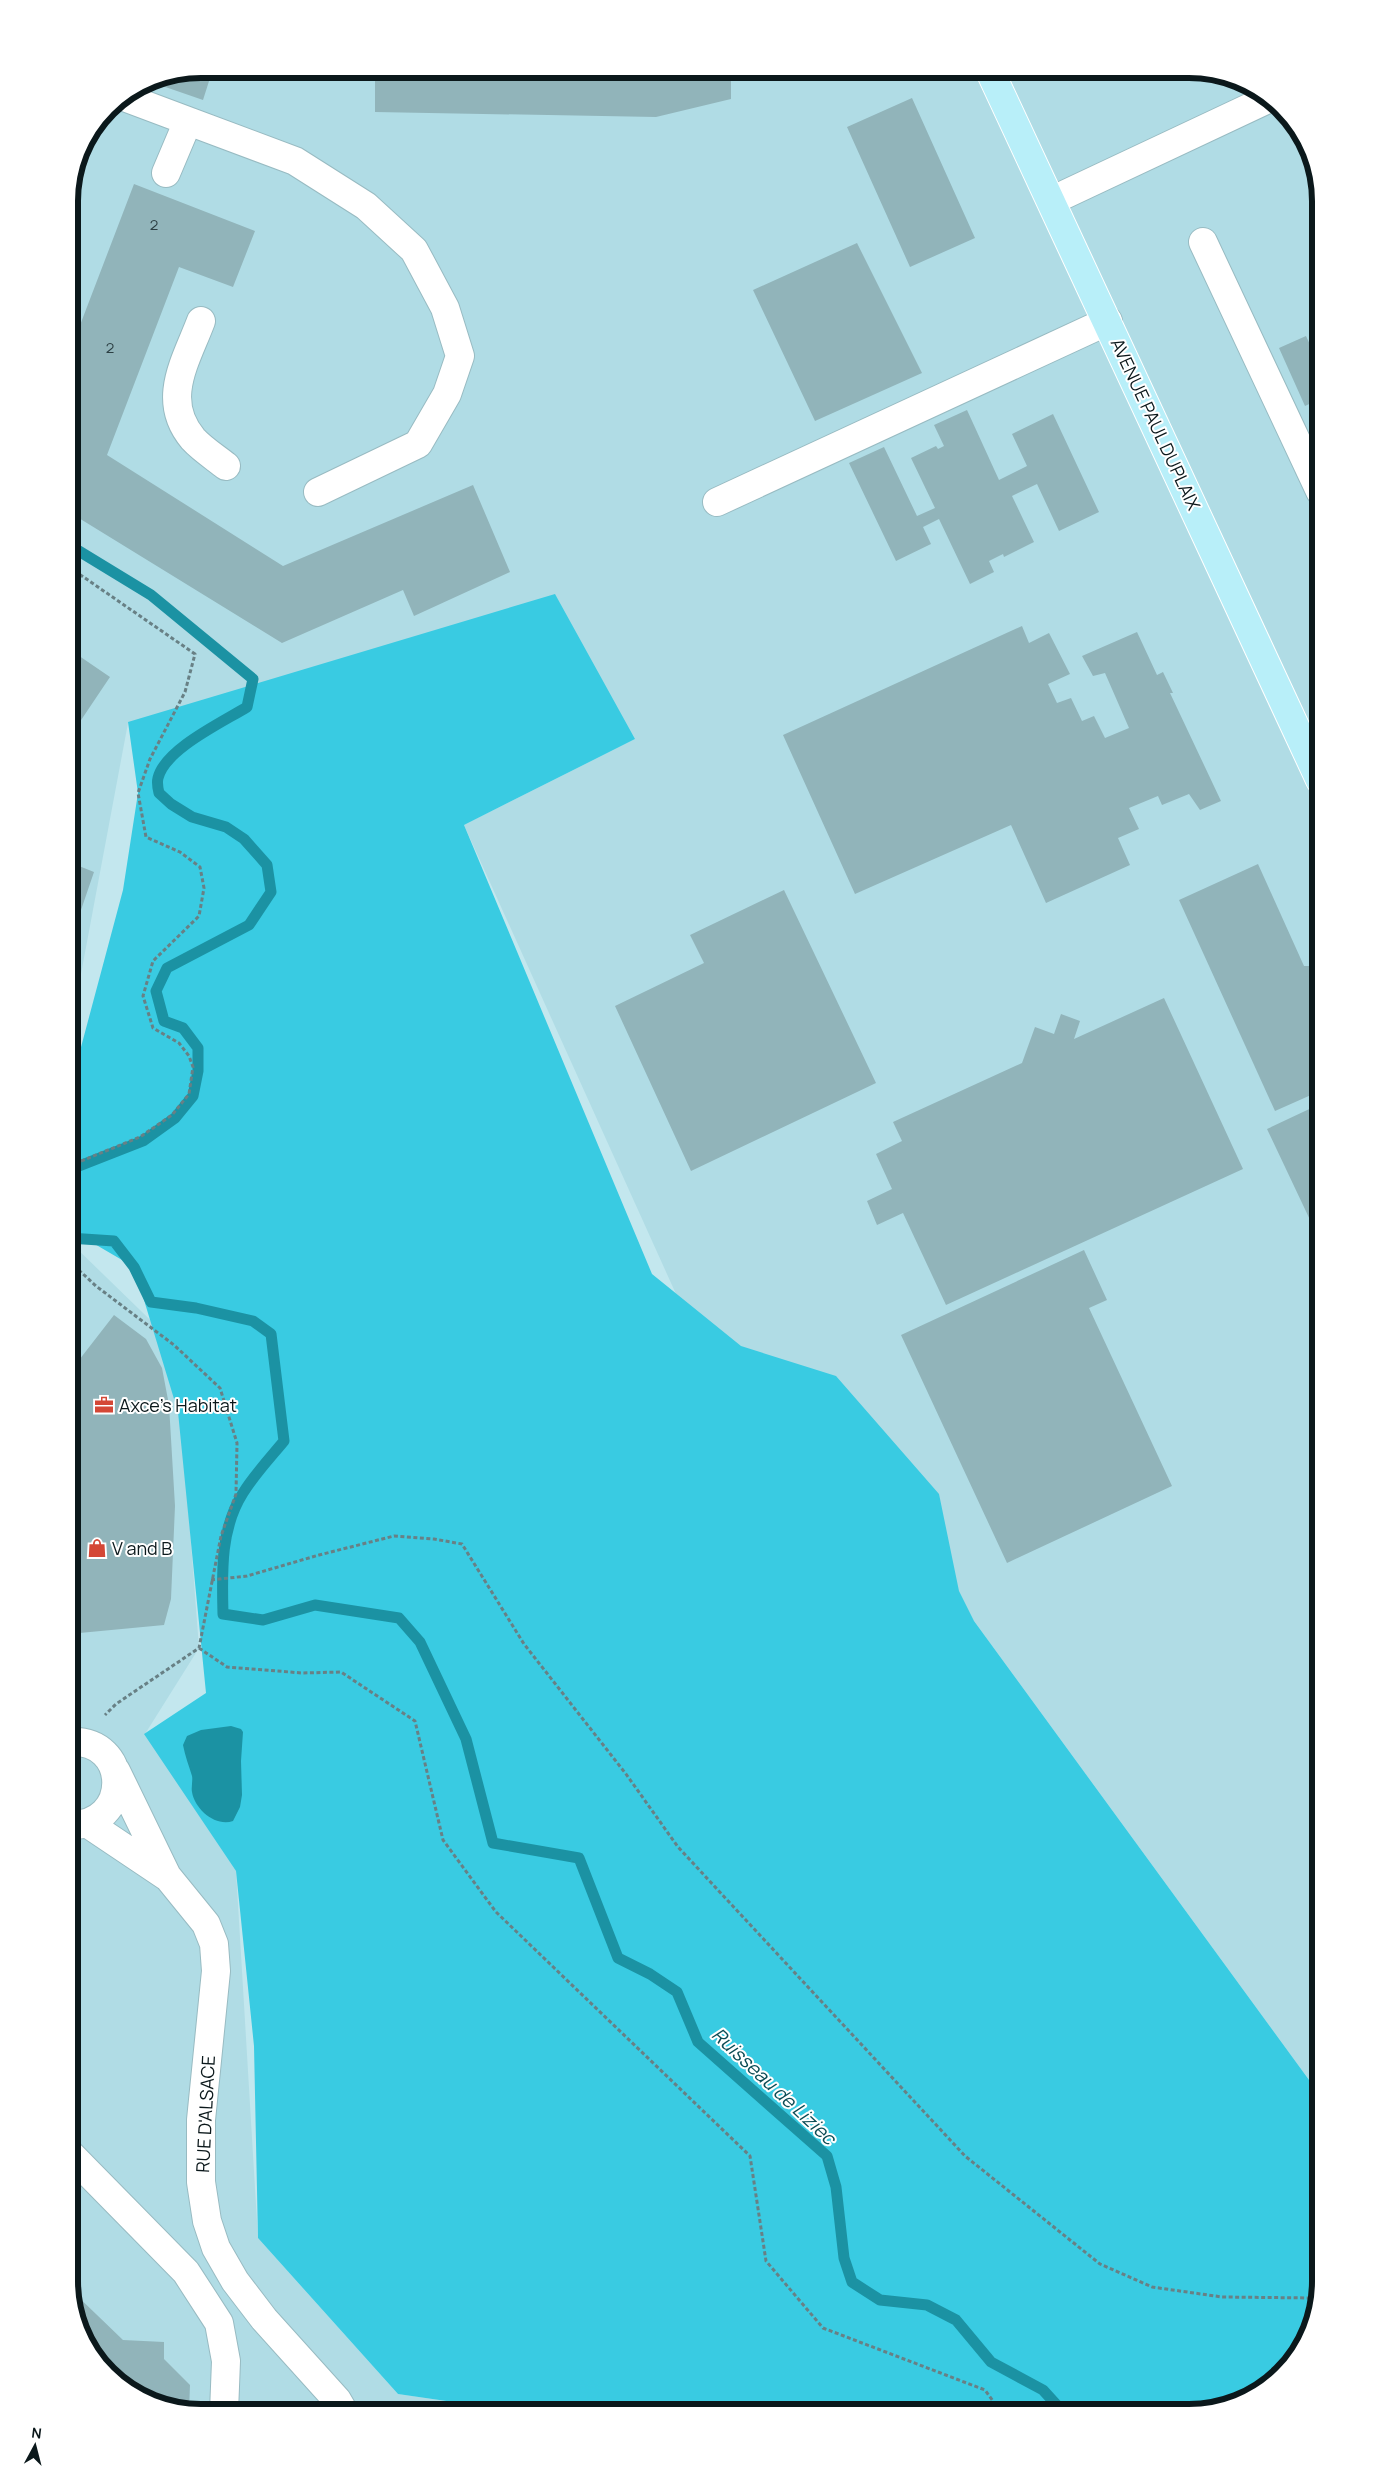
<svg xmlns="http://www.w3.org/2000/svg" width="1389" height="2481" font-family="Manrope,sans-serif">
	<rect width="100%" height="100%" fill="#c3e7ee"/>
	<path fill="#b0dce5" d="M201,69H1197L1262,91L1310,150L1320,201V2095L974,1621L676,1294L464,825L635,739L128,723L69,1038V193L79,150L108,107L151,79Z
		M69,1241L176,1345L199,1648L145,1734L236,1871L258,2238L398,2394L467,2404L477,2412H193L127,2390L79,2331L69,2280Z"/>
	<path fill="#39cbe2" d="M555,594L635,739L464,825L652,1274L741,1346L836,1376L939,1494L959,1591L974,1621L1320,2095V2280L1298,2354L1239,2402L1188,2412H476L467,2404L398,2394L258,2238L254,2046L236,1871L144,1734L206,1693L178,1412L134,1267L69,1229V1092L123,890L138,793L128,722Z"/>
	<path fill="#1b92a3" d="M231,1726L241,1729L243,1732L241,1761L242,1795L240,1807L233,1821C216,1827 195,1810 192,1792C191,1787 193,1781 192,1776C189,1766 185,1756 183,1745L187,1736L201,1730Z"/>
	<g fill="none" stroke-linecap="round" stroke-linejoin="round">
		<path stroke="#1b92a3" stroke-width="11" d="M69,1170L143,1141L175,1118L193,1096L198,1071V1048L183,1028L164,1021L156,991L167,968L249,925L271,892L267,865L244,839L226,827L192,817L171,804L159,793C158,789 157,782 158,778C165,749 223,722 247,707L253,679L151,595L69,545
			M69,1238L114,1241L134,1267L151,1302L196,1308L253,1321L271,1334L284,1441C270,1458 254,1475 243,1493C220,1529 222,1573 223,1614L263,1620L315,1605L399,1618L420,1642L466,1739L493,1843L579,1858L618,1958L650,1974L677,1992L698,2042L827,2156L836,2187L844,2258L852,2282L880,2300L927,2305L956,2320L991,2362L1043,2390L1063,2412"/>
	</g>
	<path fill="#91b4ba" d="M375,69H731V99L656,117L375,112Z
		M190,71L210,78L203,100L148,81Z
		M912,98L975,238L910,267L847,127Z
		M134,184L255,231L233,287L179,267L107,455L283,566L473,485L510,572L414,616L403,590L282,643L69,512V354Z
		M857,243L922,373L815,421L753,290Z
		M1306,336L1320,366V399L1305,406L1279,348Z
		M967,410L999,480L1027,466L1012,434L1053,414L1099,512L1059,531L1037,484L1012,496L1034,542L1004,557L1003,554L989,561L994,572L970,584L939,519L923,527L931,544L896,561L849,463L884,447L917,516L935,508L911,458L936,446L938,449L944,446L934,425Z
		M1022,626L1029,643L1049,633L1070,674L1048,684L1057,703L1071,698L1082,721L1094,716L1105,738L1129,728L1105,673L1093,676L1082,656L1137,632L1157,675L1163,672L1173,693H1170L1221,801L1200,810L1189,794L1162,805L1158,796L1129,808L1139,829L1118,838L1130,865L1046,903L1011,825L855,894L783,735Z
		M69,649L110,677L69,738Z
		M69,862L94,872L69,945Z
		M1258,864L1304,966H1320L1316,992L1320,1000V1091L1275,1111L1179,900Z
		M784,890L876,1083L691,1171L615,1006L704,963L690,935Z
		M1164,998L1243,1169L946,1305L903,1213L877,1225L867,1201L892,1189L876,1154L902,1141L893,1122L1022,1063L1035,1027L1054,1034L1061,1014L1080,1021L1074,1039Z
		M1320,1104V1241L1267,1129Z
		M1084,1250L1107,1300L1089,1308L1172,1486L1007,1563L901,1335Z
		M114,1315L146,1339L162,1368L169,1405L175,1506L171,1599L164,1625L69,1634V1373Z
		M70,2289L123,2340L164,2342V2359L190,2385L189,2411L127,2390L79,2331Z"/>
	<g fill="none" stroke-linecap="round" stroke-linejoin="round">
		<g stroke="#98bbc2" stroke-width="30">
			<path id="minor" d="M124,97L188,121L166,173
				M188,121L295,161L366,206L414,250L445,308L460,356L447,394L418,444L318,492
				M1051,201L1268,99
				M1203,242L1320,491
				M201,321C186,361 160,400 193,439C202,449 216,458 226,466
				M717,502L1108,321
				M116,1771L167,1876L206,1924L214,1944L216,1971L201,2120V2182L207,2221L216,2248L235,2281L264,2319L337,2400L344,2412
				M87,1823L166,1876
				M69,1825C132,1827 132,1738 69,1742
				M69,2153L186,2272L219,2323L226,2361L224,2412"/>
		</g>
		<g stroke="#fff" stroke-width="30">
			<path id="major" d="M989,69L1320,780"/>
		</g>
		<path stroke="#688085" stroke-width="3" stroke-dasharray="4 2.5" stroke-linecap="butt" d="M69,1166L140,1137L172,1115L189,1094L193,1067L189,1056L179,1043L153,1028L143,996L153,961L199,916L204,888L200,867L180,852L146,837L138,793L150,759L185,692L195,654L69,567
			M69,1261L96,1286L174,1345L220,1388L237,1443L236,1494L221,1536L199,1648L116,1704L105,1715
			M211,1580L247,1576L319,1555L394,1536L434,1539L462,1544L524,1644L626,1774L678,1847L965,2156L1100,2264L1152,2287L1222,2297L1315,2298
			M199,1648L227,1667L302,1673L341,1672L415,1721L443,1840L496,1912L750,2156L766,2261L823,2328L985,2390L1001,2412"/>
		<use href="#minor" stroke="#fff" stroke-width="28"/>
		<use href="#major" stroke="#b8eff9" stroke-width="28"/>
	</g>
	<defs>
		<g id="office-bare" transform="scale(1.5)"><path d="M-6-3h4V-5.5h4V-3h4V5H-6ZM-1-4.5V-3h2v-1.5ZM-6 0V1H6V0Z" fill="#d44736" stroke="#fff" stroke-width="2.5" paint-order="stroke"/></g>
		<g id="shop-bare" transform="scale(1.5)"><path d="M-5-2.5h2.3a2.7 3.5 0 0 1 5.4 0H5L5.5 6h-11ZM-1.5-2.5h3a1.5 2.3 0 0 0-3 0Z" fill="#d44736" stroke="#fff" stroke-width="2.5" paint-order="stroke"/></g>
	</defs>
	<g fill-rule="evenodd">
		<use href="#office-bare" x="104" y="1405"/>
		<use href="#shop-bare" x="97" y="1548"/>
	</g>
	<g text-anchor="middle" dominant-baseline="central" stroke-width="4" stroke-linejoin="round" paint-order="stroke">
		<g font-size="15" fill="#2c3f43">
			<text x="154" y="224">2</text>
			<text x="110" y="347">2</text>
		</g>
		<g font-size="18" fill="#0b181b" stroke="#fff">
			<text transform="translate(1156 424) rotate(65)">AVENUE PAUL DUPLAIX</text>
			<text transform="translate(205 2114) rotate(-87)">RUE D'ALSACE</text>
		</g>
		<g font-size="18" fill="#0b181b" stroke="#fff" text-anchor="start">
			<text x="119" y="1405">Axce's Habitat</text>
			<text x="112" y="1548">V and B</text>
		</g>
		<g font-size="19" font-style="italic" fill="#0c4c55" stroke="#fff">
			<text transform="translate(774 2086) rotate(43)">Ruisseau de Liziec</text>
		</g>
	</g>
	<path d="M0 0H1389V2481H0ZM201 78H1189A123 123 0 0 1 1312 201V2281A123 123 0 0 1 1189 2404H201A123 123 0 0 1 78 2281V201A123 123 0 0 1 201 78Z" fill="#fff" fill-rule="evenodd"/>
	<path fill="none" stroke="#0b181b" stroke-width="6" d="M201 78H1189A123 123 0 0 1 1312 201V2281A123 123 0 0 1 1189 2404H201A123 123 0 0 1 78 2281V201A123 123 0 0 1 201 78Z"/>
	<g transform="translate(35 2446) rotate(7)" stroke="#ffffff" stroke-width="4" paint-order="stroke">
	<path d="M0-4L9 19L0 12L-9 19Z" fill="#0b181b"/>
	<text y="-8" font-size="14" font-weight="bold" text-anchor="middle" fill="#0b181b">N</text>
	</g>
</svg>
